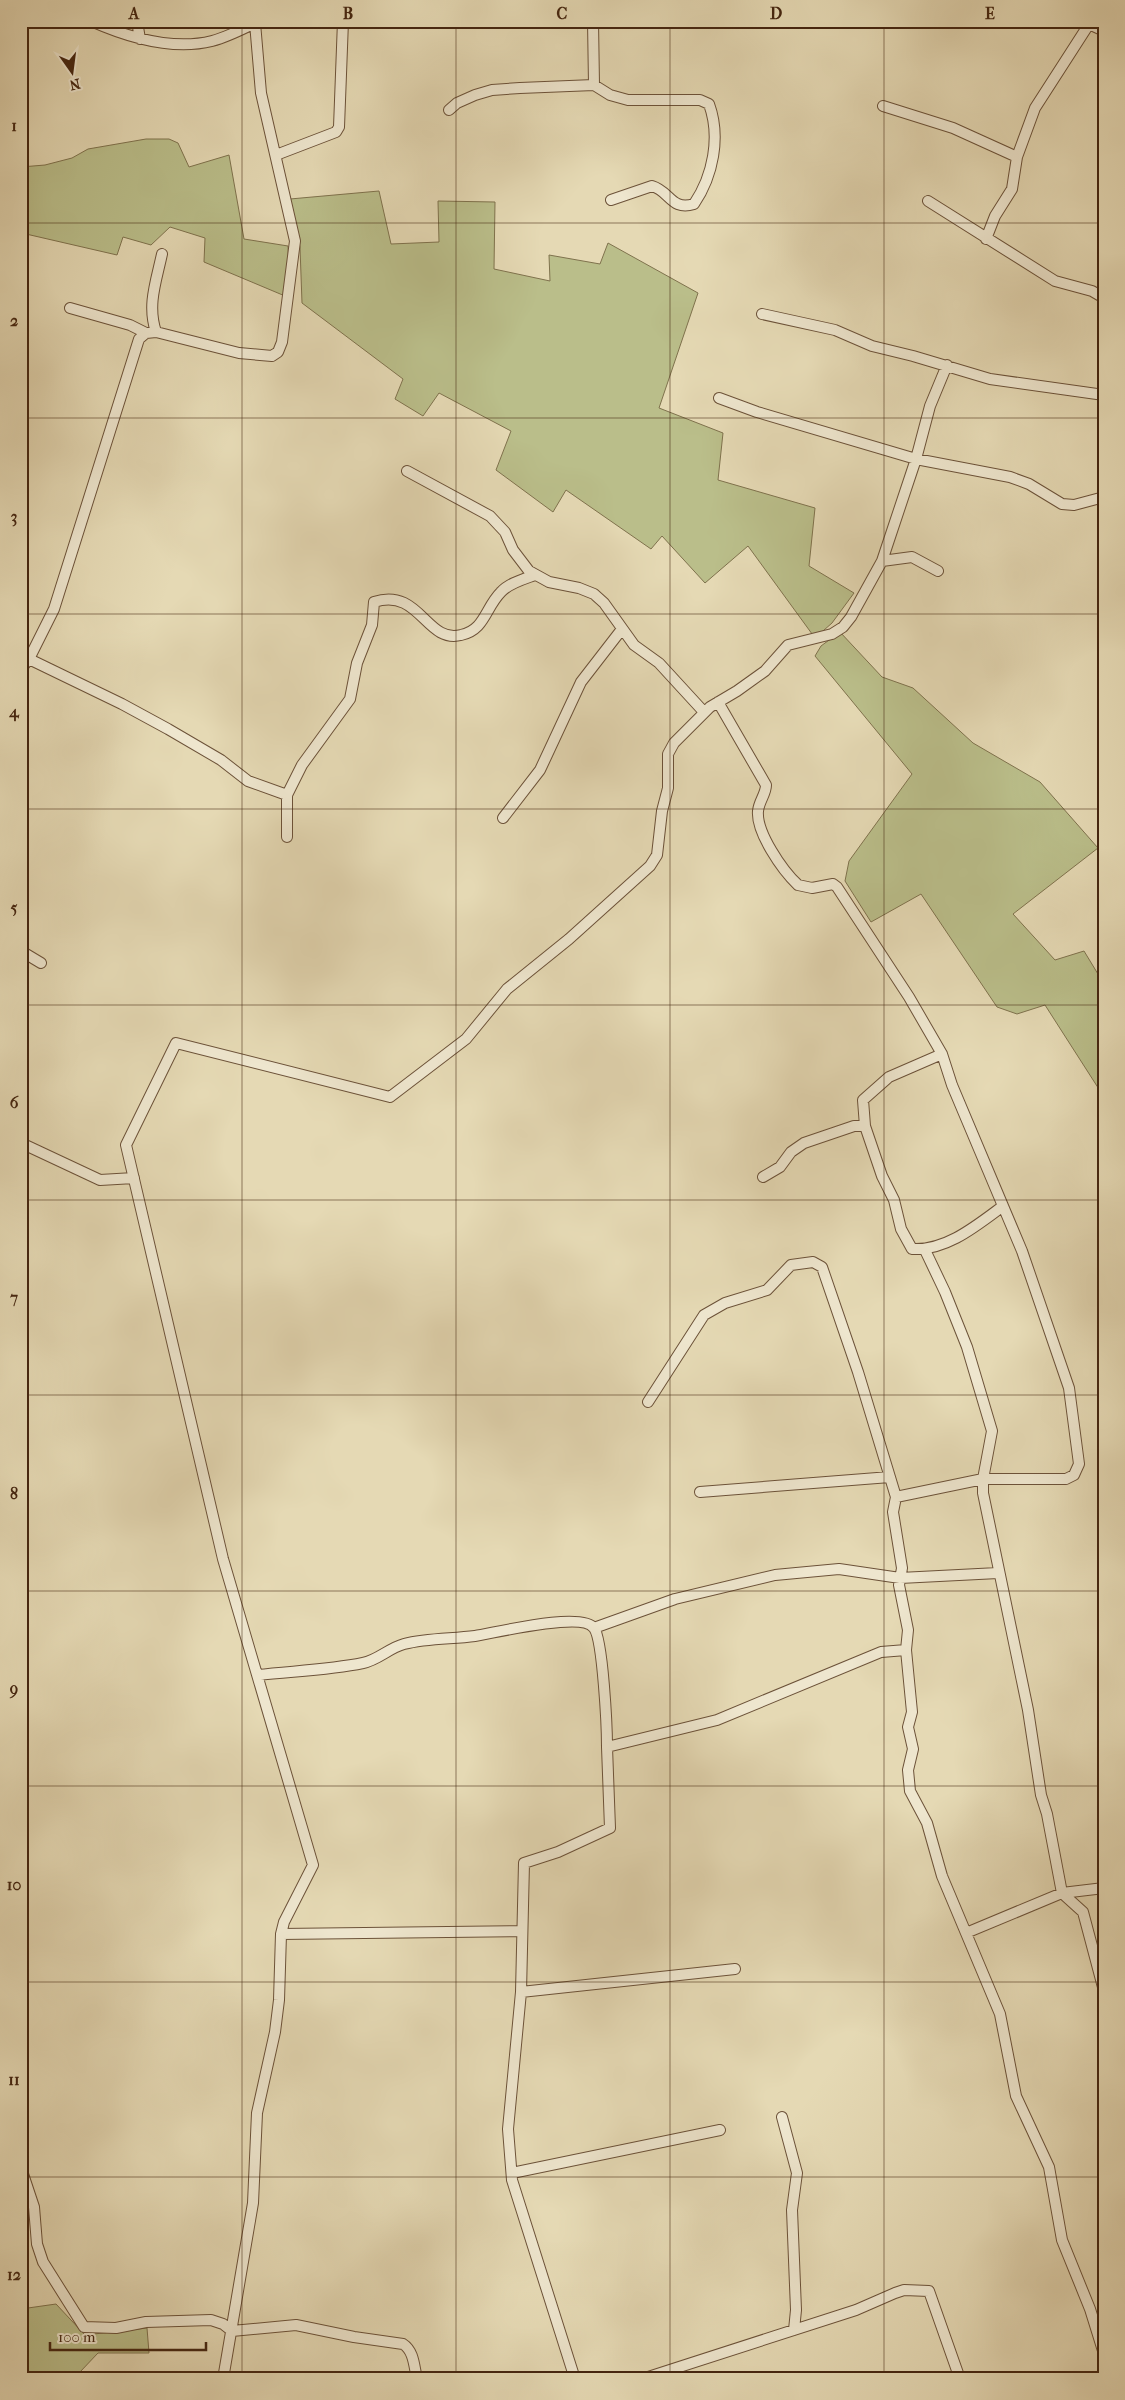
<svg xmlns="http://www.w3.org/2000/svg" width="1125" height="2400" font-family="'IM FELL French Canon',serif">
	<rect width="100%" height="100%" fill="#e5d9b4"/>
	<filter id="stains"><feTurbulence type="fractalNoise" baseFrequency=".004" numOctaves="4"/><feColorMatrix values="0 0 0 0 .2 0 0 0 0 .09 0 0 0 0 .02 0 0 0 .5 -.17"/></filter>
	<radialGradient id="worn" r=".72"><stop offset=".6" stop-color="#630" stop-opacity="0"/><stop offset="1" stop-color="#630" stop-opacity=".3"/></radialGradient>
	<path fill="#babe8a" stroke="#7f724d" d="M146,139H169L178,143L189,167L229,155L244,239L288,246L289,269L285,296L204,262L205,238L170,227L151,245L123,237L117,255L26,234L21,237V167L45,165L72,158L88,149Z
		M379,191L391,244L439,242L438,201L495,202L494,269L550,281L549,255L600,264L608,243L698,293L659,408L723,433L718,480L815,508L809,566L854,593L832,623L815,638L748,546L705,583L662,536L651,549L566,490L553,512L496,470L511,431L439,393L423,416L395,399L403,379L302,303L300,247L290,199Z
		M840,632L882,677L913,688L973,743L1040,782L1098,848L1013,914L1055,960L1084,951L1101,979L1104,978V1097L1045,1005L1017,1014L997,1007L921,894L871,922L845,881L849,861L912,774L815,656L821,646Z
		M56,2304L85,2335L147,2328L149,2353H98L80,2372V2379H21V2309Z"/>
	<g fill="none" stroke-linecap="round" stroke-linejoin="round">
		<g stroke="#6c5239" stroke-width="12">
			<path id="minor" d="M91,21C127,37 172,51 212,41C227,37 241,30 255,23L254,21
				M137,21L140,39
				M593,21L594,85
				M1089,24L1104,31
				M883,106L953,128L1017,157
				M449,110L457,103L475,95L492,90L520,88L594,85L610,95L628,100H700L709,104C721,137 713,176 694,204C671,211 670,191 652,186L611,200
				M276,155L336,132L339,127L343,21
				M928,201L1055,281L1092,291L1104,298
				M986,239L995,216L1012,189L1017,157L1035,108L1091,21
				M70,308L130,325L146,333
				M762,314L835,330L872,346L913,356L990,379L1104,395
				M156,332C147,305 156,282 162,254
				M719,398L757,412L916,459L1010,477L1029,484L1062,504L1074,505L1104,497
				M407,471L490,516L505,532L513,550L529,571L549,582L579,588L594,594L604,603L634,645L659,663L704,712
				M882,561L912,557L938,571
				M29,659L122,704L168,729L221,760L248,781L287,795
				M21,669L29,659L54,609L139,339L146,333L156,332L239,353L272,356L278,352L282,342L295,241L261,93L255,23
				M718,702L766,785C766,794 759,801 758,811C756,832 782,870 798,885L812,888L833,884L837,887L909,997L942,1054L952,1085L1022,1251L1069,1388L1079,1464L1074,1475L1066,1479H983L896,1497
				M503,818L540,770L581,682L622,629
				M287,837V795L302,765L350,699L357,663L372,625L374,602C420,587 426,644 461,635C485,630 485,608 501,592C509,583 524,579 535,575
				M21,951L41,963
				M865,1126L863,1100L889,1077L942,1054
				M21,1143L100,1180L134,1178
				M763,1177L780,1167L791,1152L804,1143L854,1126H865L882,1176L894,1200L901,1229L912,1249C946,1251 976,1226 1003,1206
				M925,1250L945,1292L967,1347L992,1431L983,1479V1493L1028,1710L1041,1795L1047,1814L1062,1893L1083,1912L1104,1991
				M648,1402L704,1315L725,1303L767,1290L791,1265L813,1262L822,1267L858,1372L896,1497L893,1512L902,1568L899,1585L908,1630L906,1650L912,1712L908,1727L913,1749L908,1770L910,1791L927,1823L942,1876L1000,2014L1016,2096L1049,2167L1062,2240L1090,2309L1104,2354
				M700,1492L890,1477
				M594,1628L675,1599L775,1575L839,1569L900,1578L998,1573
				M258,1675C293,1671 329,1670 363,1663C378,1660 389,1648 404,1644C427,1638 452,1639 475,1636C495,1633 582,1611 594,1628C603,1640 607,1728 607,1747
				M966,1933L1062,1893L1104,1888
				M281,1934L522,1931
				M521,1992L735,1969
				M782,2117L797,2173L792,2210L796,2310L794,2330
				M21,2168L34,2207L37,2244L43,2262L84,2327L116,2328L146,2322L211,2320L223,2324L232,2331L296,2325L354,2337L403,2344C414,2351 414,2366 417,2379
				M512,2173L720,2130
				M223,2379L253,2203L257,2113L275,2032L279,2000L281,1934L284,1922L313,1865L223,1559L126,1145L176,1043L390,1097L466,1039L507,989L569,939L650,866L657,855L662,811L668,788V754L674,743L710,707L737,691L765,671L788,645L832,634L843,627L851,617L882,561L916,459L930,406L947,365
				M575,2379L512,2180L508,2129L521,1992L524,1863L558,1852L610,1828L607,1747L717,1720L881,1652L906,1650
				M642,2379L856,2310L895,2293L904,2290L929,2291L960,2379"/>
		</g>
		<use href="#minor" stroke="#eee6ce" stroke-width="10"/>
	</g>
	<path fill="none" stroke="#442510" stroke-width="1" stroke-opacity="0.55" d="M242,21V2379M456,21V2379M670,21V2379M884,21V2379M21,223H1104M21,418H1104M21,614H1104M21,809H1104M21,1005H1104M21,1200H1104M21,1395H1104M21,1591H1104M21,1786H1104M21,1982H1104M21,2177H1104"/>
	<rect width="1125" height="2400" fill="none" stroke="#e5d9b4" stroke-width="55"/>
	<g transform="translate(72 72) rotate(166)" stroke="#eee6ce" stroke-width="4" paint-order="stroke">
	<path d="M0-4L9 19L0 12L-9 19Z" fill="#442510"/>
	<text y="-8" font-size="14" font-weight="bold" text-anchor="middle" fill="#442510">N</text>
	</g>
	<path d="M50 2342v8h156v-8" fill="none" stroke="#442510" stroke-width="2.5"/>
	<text x="58" y="2342" font-size="15" fill="#442510" stroke="#eee6ce" stroke-width="4" paint-order="stroke">100 m</text>
	<rect x="28" y="28" width="1070" height="2344" fill="none" stroke="#442510" stroke-width="2"/>
	<g font-size="16" text-anchor="middle" font-weight="bold" fill="#442510">
		<text x="134" y="19">A</text>
		<text x="348" y="19">B</text>
		<text x="562" y="19">C</text>
		<text x="776" y="19">D</text>
		<text x="990" y="19">E</text>
		<text x="14" y="131">1</text>
		<text x="14" y="326">2</text>
		<text x="14" y="522">3</text>
		<text x="14" y="717">4</text>
		<text x="14" y="913">5</text>
		<text x="14" y="1108">6</text>
		<text x="14" y="1303">7</text>
		<text x="14" y="1499">8</text>
		<text x="14" y="1694">9</text>
		<text x="14" y="1890">10</text>
		<text x="14" y="2085">11</text>
		<text x="14" y="2280">12</text>
	</g>
	<rect width="100%" height="100%" filter="url(#stains)"/>
	<rect width="100%" height="100%" fill="url(#worn)"/>
</svg>
